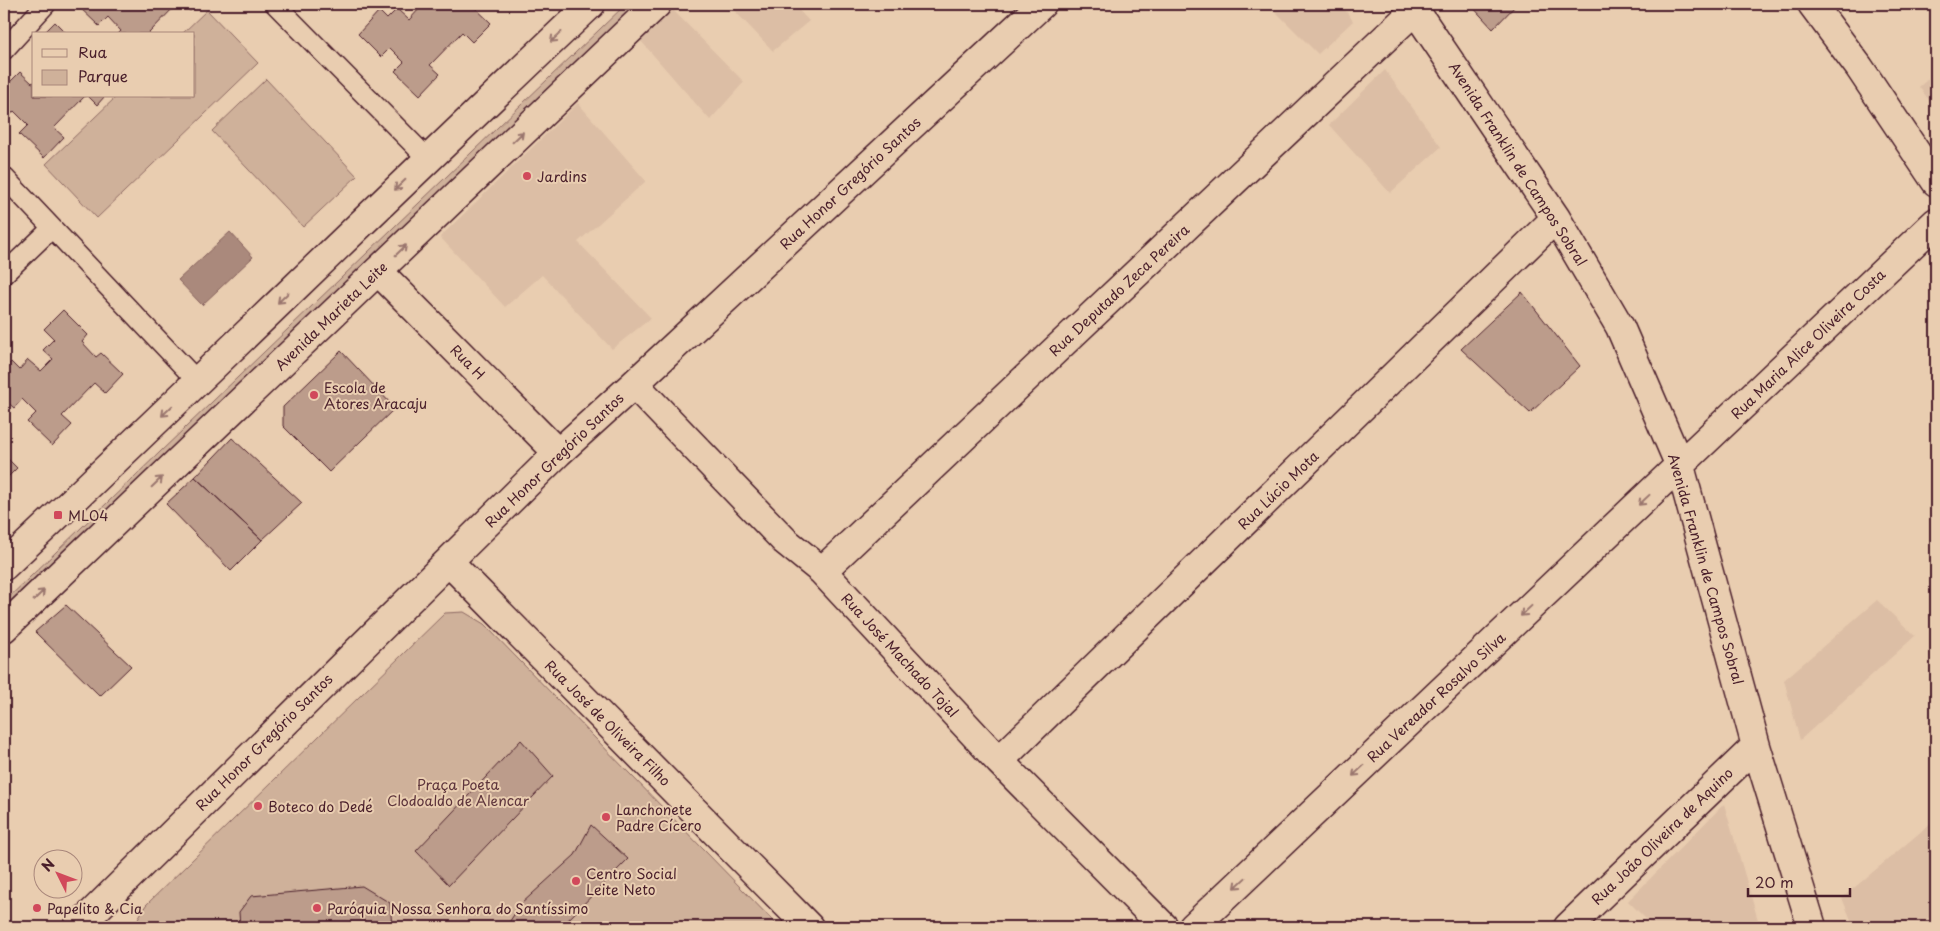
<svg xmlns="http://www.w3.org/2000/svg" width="1940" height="931" font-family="'Playpen Sans',sans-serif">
	<rect width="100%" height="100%" fill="#e9cdb0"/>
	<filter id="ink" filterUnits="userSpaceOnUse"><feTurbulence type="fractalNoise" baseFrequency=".02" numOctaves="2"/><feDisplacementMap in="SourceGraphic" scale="10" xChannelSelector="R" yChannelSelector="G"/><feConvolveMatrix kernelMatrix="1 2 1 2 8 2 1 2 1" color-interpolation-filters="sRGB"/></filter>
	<g filter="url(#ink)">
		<path fill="#dcbea5" d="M728,4H793L809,21L773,51Z
			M1268,4H1341L1353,21L1318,54Z
			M673,10L744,82L710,120L641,41Z
			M1385,70L1441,147L1390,193L1329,125Z
			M1936,72V109L1919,87Z
			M578,103L646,181L578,242L651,318L612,349L542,275L505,307L440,237Z
			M1877,600L1915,636L1800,740L1784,680Z
			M1724,804L1760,927H1654L1628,901Z
			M1936,819V912L1917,927H1854L1842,898Z"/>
		<path fill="#cfb19a" stroke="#8c6862" d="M626,4H639L4,614V602Z
			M207,10L258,63L97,218L46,164L117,96H194V34H182Z
			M266,79L357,176L303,227L212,131Z
			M464,612L484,624L779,927H139L137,920L146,905L445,613Z"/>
		<path fill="#aa897b" stroke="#845f5b" d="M230,232L253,257L202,305L178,280Z"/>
		<path fill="#bc9c8b" stroke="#4a1f2b" d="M76,4H177L148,34H118L121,31L108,17L99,26Z
			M183,4H197L190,11Z
			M416,4H462L465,6L471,4L491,23L472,42L462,32L430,65L440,74L420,95L395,71L404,62L390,48L381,57L358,34L379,11L387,19L397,9L409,20L420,8Z
			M1470,4H1517L1493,29Z
			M55,22L67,34H43Z
			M20,72L32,83L34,82V96H85L54,128L64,137L44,158L19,134L28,125L14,111L6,120L4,118V75L10,82Z
			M88,96H105L97,105Z
			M1522,292L1580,366L1530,413L1461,349Z
			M63,310L88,335L82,342L96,357L101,353L123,374L105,393L94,383L62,416L72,425L52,446L27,422L36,413L22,399L14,408L4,399V370L11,362L19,370L28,360L41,371L53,359L43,350L54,339L44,329Z
			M341,351L395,408L329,472L283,426V407Z
			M232,438L302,503L262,540L195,477Z
			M4,455L17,468L4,481Z
			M195,477L262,540L231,571L166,504Z
			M66,605L131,666L100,696L35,632Z
			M521,740L553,776L449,885L416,851Z
			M591,825L628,859L561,927H506L521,904L575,855Z
			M362,886L390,903L392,927H240L239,912L251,896Z"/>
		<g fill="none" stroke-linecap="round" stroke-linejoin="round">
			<g stroke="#4a1f2b" stroke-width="22">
				<path id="service" d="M275,4L428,159
					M4,50L46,4
					M4,177L198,382
					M4,274L51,229"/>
			</g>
			<g stroke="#4a1f2b" stroke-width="31">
				<path id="minor" d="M1411,4L1556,218L1620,327L1680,466L1756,746L1812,927
					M1812,4L1859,67L1936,182
					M378,271L558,453
					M634,384L785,541L822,571L999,761L1164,927
					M449,562L809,927
					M822,571L1416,9
					M999,761L1556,218
					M78,927L558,453L634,384L1042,4
					M1193,927L1936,222
					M1568,927L1756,746"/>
			</g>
			<g stroke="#4a1f2b" stroke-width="31">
				<path id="tertiary" d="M4,566C201,380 394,190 591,4
					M4,628L657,4"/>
			</g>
			<use href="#service" stroke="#e9cdb0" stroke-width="19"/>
			<use href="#minor" stroke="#e9cdb0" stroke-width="28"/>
			<use href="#tertiary" stroke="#e9cdb0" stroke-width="28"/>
		</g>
		<defs><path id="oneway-shaft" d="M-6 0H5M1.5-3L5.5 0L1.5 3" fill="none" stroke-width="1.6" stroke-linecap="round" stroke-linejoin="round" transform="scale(1.25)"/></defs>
		<g stroke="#9a766e">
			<use href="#oneway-shaft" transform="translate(556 37) rotate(137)"/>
			<use href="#oneway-shaft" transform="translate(518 137) rotate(-44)"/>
			<use href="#oneway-shaft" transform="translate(400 185) rotate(136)"/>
			<use href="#oneway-shaft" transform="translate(401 250) rotate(-44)"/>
			<use href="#oneway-shaft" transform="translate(283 298) rotate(136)"/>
			<use href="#oneway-shaft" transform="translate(167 411) rotate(136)"/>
			<use href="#oneway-shaft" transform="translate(157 482) rotate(-44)"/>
			<use href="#oneway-shaft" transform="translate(1644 500) rotate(137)"/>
			<use href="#oneway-shaft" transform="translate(39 595) rotate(-44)"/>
			<use href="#oneway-shaft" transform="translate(1526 611) rotate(137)"/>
			<use href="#oneway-shaft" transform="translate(1358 771) rotate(137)"/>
			<use href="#oneway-shaft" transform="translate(1240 883) rotate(137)"/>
		</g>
	</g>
	<g fill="#d1495b" stroke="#e9cdb0" stroke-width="2">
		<circle cx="527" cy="176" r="5"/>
		<circle cx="314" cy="395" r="5"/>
		<rect x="53" y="510" width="10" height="10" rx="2.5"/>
		<circle cx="258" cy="806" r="5"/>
		<circle cx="606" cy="817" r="5"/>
		<circle cx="576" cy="881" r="5"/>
		<circle cx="37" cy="908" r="5"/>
		<circle cx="317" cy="908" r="5"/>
	</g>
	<g text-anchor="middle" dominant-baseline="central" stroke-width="4" stroke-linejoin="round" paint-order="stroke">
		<g font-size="14" fill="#4a1f2b" stroke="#e9cdb0">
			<text transform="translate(1518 164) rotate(57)">Avenida Franklin de Campos Sobral</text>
			<text transform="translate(850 183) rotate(-43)">Rua Honor Gregório Santos</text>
			<text transform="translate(1119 290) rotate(-43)">Rua Deputado Zeca Pereira</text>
			<text transform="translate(331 316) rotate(-44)">Avenida Marieta Leite</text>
			<text transform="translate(1808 344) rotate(-44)">Rua Maria Alice Oliveira Costa</text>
			<text transform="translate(468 362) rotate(45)">Rua H</text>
			<text transform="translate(554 460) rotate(-44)">Rua Honor Gregório Santos</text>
			<text transform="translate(1278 490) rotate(-44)">Rua Lúcio Mota</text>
			<text transform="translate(1706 569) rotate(74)">Avenida Franklin de Campos Sobral</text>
			<text transform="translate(900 655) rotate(47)">Rua José Machado Tojal</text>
			<text transform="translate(1436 697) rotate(-43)">Rua Vereador Rosalvo Silva</text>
			<text transform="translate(608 723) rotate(45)">Rua José de Oliveira Filho</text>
			<text transform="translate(264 742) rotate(-45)">Rua Honor Gregório Santos</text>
			<text transform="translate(1662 836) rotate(-44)">Rua João Oliveira de Aquino</text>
		</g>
		<g font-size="14" fill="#4a1f2b" stroke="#e9cdb0" text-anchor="start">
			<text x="537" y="176">Jardins</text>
			<text x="324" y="387">Escola de<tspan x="324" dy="16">Atores Aracaju</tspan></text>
			<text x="68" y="515">ML04</text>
			<text x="268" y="806">Boteco do Dedé</text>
			<text x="616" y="809">Lanchonete<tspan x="616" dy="16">Padre Cícero</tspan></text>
			<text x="586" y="873">Centro Social<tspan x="586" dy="16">Leite Neto</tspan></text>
			<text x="47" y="908">Papelito &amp; Cia</text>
			<text x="327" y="908">Paróquia Nossa Senhora do Santíssimo</text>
		</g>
		<g font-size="14" fill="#5e353c" stroke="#e9cdb0">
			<text x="458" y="784">Praça Poeta<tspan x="458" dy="16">Clodoaldo de Alencar</tspan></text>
		</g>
	</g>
	<rect width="1940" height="931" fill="none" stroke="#e9cdb0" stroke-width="20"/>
	<rect x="10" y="10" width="1920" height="911" fill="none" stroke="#4a1f2b" stroke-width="2" filter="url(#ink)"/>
	<rect x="32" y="32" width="162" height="65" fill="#e9cdb0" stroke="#a9877b"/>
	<rect x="42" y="49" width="25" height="8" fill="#e9cdb0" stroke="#a9877b"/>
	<text x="78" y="58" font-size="15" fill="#4a1f2b">Rua</text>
	<rect x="42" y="70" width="25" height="15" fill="#cfb19a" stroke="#a9877b"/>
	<text x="78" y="82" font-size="15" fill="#4a1f2b">Parque</text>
	<g transform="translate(58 874) rotate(312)"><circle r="24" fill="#e9cdb0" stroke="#a9877b"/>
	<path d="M0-4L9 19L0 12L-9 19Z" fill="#d1495b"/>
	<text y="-8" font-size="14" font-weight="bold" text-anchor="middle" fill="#4a1f2b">N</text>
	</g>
	<path d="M1748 888v8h102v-8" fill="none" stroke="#4a1f2b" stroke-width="2.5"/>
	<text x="1755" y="888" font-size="15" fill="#4a1f2b" stroke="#e9cdb0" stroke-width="4" paint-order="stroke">20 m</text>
</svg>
